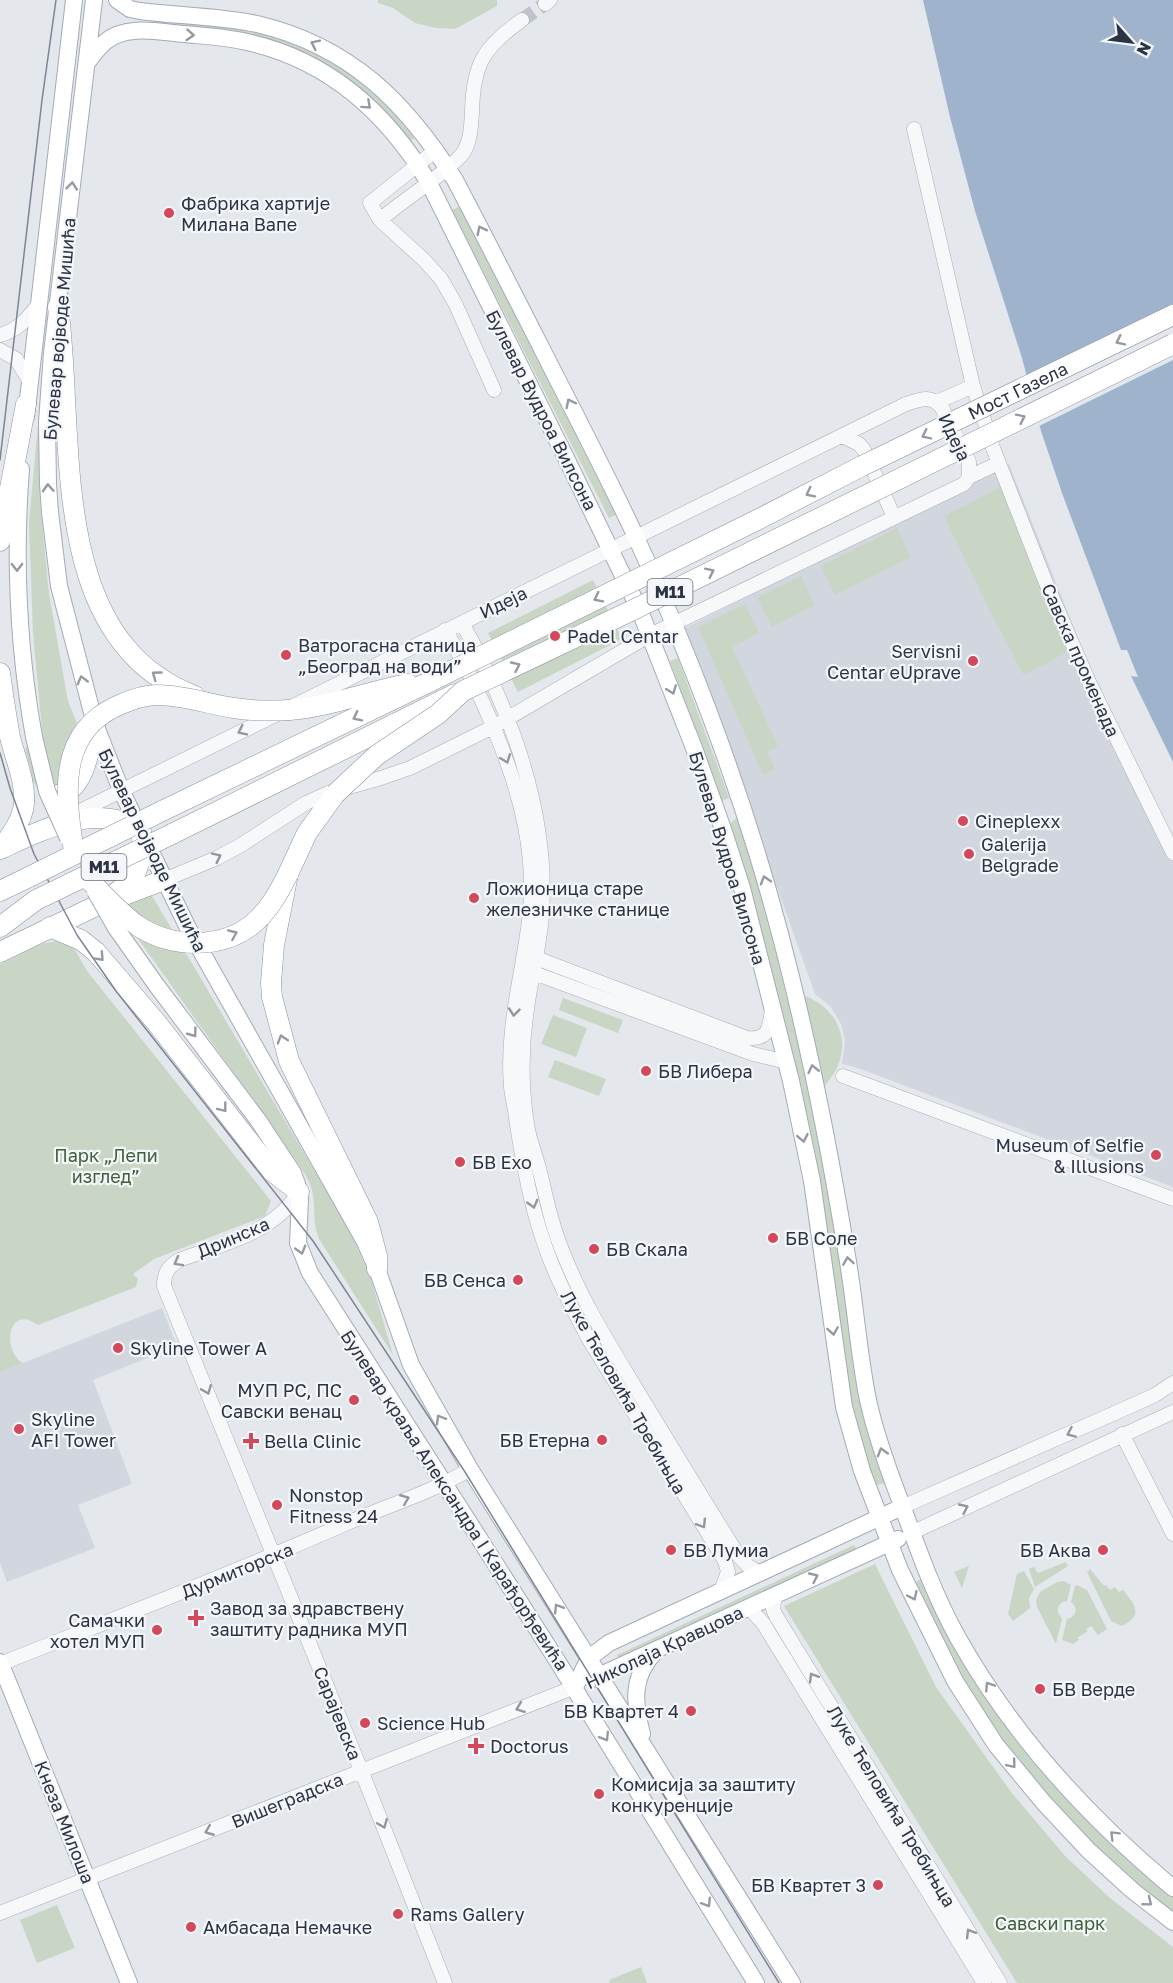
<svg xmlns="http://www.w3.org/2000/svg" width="1173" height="1983" font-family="'Golos Text',sans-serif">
	<rect width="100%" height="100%" fill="#e4e7ec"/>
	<path fill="#d2d6de" d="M1009,464L1095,681L1173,840V1187L861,1069L842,1064L845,1042L842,1026L831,1007L815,994L685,628Z
		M162,1308L177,1346L93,1380L132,1484L78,1505L95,1548L7,1582L0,1563V1372Z"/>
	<path fill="#c9d6c5" d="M378,0H497V6L455,29L436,28L415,23L393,8L378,3Z
		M152,19L242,29L294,40L333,60L378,92L418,135L411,141L376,102L347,80L309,57L150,26Z
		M460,206L620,513L609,518L452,210Z
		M42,380L40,501L49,594L68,701L76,721L82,745L65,783L41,790L33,782L25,748L43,740L33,633L29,523Z
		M1003,486L1067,652L1030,672L1023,674L991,613L944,516Z
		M897,528L911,557L835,595L821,566Z
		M801,576L815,605L772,627L757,598Z
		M593,580L622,639L518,692L488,633Z
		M745,604L759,633L732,647L778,746L767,752L775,769L763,775L698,627Z
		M678,658L729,798L721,801L670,661Z
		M744,812L794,990L885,1483L878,1485L862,1471L812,1181L723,829Z
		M148,889L350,1231L372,1282L393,1355L319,1239C312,1221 316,1207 312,1190C308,1176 298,1164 290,1152L114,905Z
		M69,939L87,971L271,1201L265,1216L154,1259L133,1274L138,1279L136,1287L38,1325C9,1303 0,1349 23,1363L0,1372V964L41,944Z
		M801,995C828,1002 847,1028 841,1055C839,1068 831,1078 823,1088Z
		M563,998L623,1020L618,1033L559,1010Z
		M553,1015L587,1028L576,1057L541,1044Z
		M555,1060L606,1079L599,1096L548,1077Z
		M854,1545L858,1552L620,1662L617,1655Z
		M1066,1562L1068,1566L1035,1587L1029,1569L1034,1567L1038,1573Z
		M875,1564L936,1687L1011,1792L1066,1857L1110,1898L1173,1947V1983H1017L784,1606Z
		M969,1566L962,1588L954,1572Z
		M1090,1569L1104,1586L1106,1585L1110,1590L1115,1587L1119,1592L1123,1590C1135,1605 1144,1615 1122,1626L1111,1621L1087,1572Z
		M1024,1571L1034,1589L1029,1598L1030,1608L1013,1621L1008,1614L1017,1574Z
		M928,1575L1002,1705L1173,1888V1922L1133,1891L996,1745L908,1586Z
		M1064,1581L1071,1585L1067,1601L1062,1602C1057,1607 1056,1613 1062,1618L1056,1644L1037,1607L1036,1600L1040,1592L1057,1582Z
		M1077,1585L1087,1590L1107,1629L1098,1635L1091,1626L1086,1629L1088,1631L1077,1638L1079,1640L1073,1644L1062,1640L1067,1619C1076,1617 1079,1608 1071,1602L1075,1586Z
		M57,1905L75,1948L37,1963L20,1920Z
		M641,1967L647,1983H610L609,1980Z"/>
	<path fill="#9fb4cc" d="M923,0H1173V762L1131,676L1138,677L1127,650H1121L1062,493L1041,431L1022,358L975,211L950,117Z"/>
	<path fill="#e4e7ec" d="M1173,313V360L1037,427L1026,383Z"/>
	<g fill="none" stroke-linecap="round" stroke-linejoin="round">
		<path stroke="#bfc3cb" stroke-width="14" stroke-dasharray="14 7" stroke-linecap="butt" d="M522,20L545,4"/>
		<g stroke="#a9aeb7" stroke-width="15">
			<path id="minor" d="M545,4L550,0
				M914,129L973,386L993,448L1046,583L1089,682L1173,853
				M436,150L370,203L380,220L424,260L441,279L455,303L494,390
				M380,220C399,204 420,190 439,175C447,168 457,161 463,153C471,141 471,126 472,112C473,65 483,47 522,20
				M0,335C18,330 27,319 38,305
				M0,350L16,359L29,380
				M937,402L973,386
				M842,436L859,444L864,450L894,517
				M969,477L999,463
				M462,623C511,711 549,812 542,914C540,946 531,977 527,1009C521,1048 521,1085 527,1124C529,1139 535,1153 539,1168C546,1197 552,1227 564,1255C583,1303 611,1347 638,1392C671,1446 704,1501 738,1555L748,1566L760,1573
				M445,630C466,664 482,699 497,736C521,795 537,856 529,921C522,976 506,1030 511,1087C512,1097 515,1108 516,1118C522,1159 529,1198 542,1237C553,1272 570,1304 587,1336L725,1561L728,1572L721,1591
				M66,818L906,404C921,399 931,394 942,408L969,462V477L964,484L650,635L493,727L410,768L381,778L328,793L306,803L241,845L217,858L164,880
				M528,955L747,1038C770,1040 769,1027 772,1009
				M526,970L753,1054L787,1062
				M843,1076L1173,1199
				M299,1192C273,1234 222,1244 179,1260C168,1267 164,1273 164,1286L361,1770L445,1983
				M1122,1434L1173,1534
				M902,1507L1124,1409L1155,1395L1173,1383
				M911,1533L1173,1412
				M775,1595L773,1609L776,1616L1000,1983
				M747,1608L753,1612L763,1623L984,1983
				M0,1664C116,1618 232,1574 345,1524C386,1506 433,1492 470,1469
				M0,1913L575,1687"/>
		</g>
		<g stroke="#a3abb8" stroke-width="18">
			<path id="major" d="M94,0L52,353L47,422L48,484L50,512L59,586L95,724L121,790L188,928L364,1240L377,1269L411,1365L470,1469L792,1983
				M117,0L130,9L140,11C179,16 219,16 257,24C350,46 406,102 455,180C486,239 516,298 546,357C576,416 607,475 635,535C682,638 724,745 757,853C797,983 824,1116 846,1250C855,1299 858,1351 868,1400C876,1437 889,1472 903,1508C919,1552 935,1597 958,1638C1012,1734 1089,1818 1173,1888
				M87,63C92,56 98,48 105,42C126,24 159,32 184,34C205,36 227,37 247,42C329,60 387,113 429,183L569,464L640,611L694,748L723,829L742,888L791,1081L812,1181L844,1407L862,1471L900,1570L955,1681L996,1745L1044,1803L1089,1851L1133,1891L1173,1922
				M26,417L74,0
				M21,469C14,559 18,648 34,737
				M157,986L258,1120L293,1173L297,1184L300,1200L298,1243L310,1273L558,1662L756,1983
				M0,1662L129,1983
				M592,1679L898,1539
				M575,1687L589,1658L609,1643L902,1507
				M642,1734C634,1703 631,1677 655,1652"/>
		</g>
		<g stroke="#8b94a3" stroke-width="21">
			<path id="highway" d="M58,307C76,434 44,639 195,696
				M0,541L26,404
				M0,673C3,694 6,716 10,737C15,758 26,782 24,804C22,821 11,835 1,849
				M289,710C330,707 368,691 408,684
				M335,794L307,833L288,874L274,945L271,983L272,997L289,1061L368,1222L377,1256V1269
				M58,795C85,791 90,746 95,724
				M162,811L429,682
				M172,834L455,694
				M0,849C42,830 98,801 141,831C145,873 131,884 98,905
				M0,891L29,877
				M0,927L36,900
				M50,927L81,940L96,952L156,1022L272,1171L299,1192
				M0,952L98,905L164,880"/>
		</g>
		<use href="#minor" stroke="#f7f8fa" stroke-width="14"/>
		<use href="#major" stroke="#fff" stroke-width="16"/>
		<use href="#highway" stroke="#fff" stroke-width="20"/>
		<path stroke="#7d8696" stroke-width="1.5" d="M0,460L42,100L56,0
			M0,753L10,788L34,854L77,935L116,991L313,1241L465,1472L779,1983"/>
		<g stroke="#a3abb8" stroke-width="18" stroke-linecap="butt">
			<path id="major-bridge" d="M34,737L47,791L68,838
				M95,891L116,928L157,986"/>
		</g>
		<g stroke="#8b94a3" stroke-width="21" stroke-linecap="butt">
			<g id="highway-bridge">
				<path id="s1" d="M429,682L757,520L862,466L1173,315"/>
				<path d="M335,794L377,755L438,714L463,691L637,608L1173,344"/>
				<path d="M74,851C65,796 57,733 117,706C130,700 143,695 157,695C184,695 208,704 234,708C252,711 271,711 289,710"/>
				<path d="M29,877L162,811"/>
				<path d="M91,882C106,897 121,914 138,926C172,948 222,950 254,923C270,909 279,892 288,874"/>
				<path d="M36,900L172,834"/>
			</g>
		</g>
		<use href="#major-bridge" stroke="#fff" stroke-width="16"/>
		<use href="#highway-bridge" stroke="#fff" stroke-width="20"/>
	</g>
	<defs><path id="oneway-chevron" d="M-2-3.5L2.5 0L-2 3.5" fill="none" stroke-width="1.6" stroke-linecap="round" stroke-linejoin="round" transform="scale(1.5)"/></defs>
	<g stroke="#959aa2">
		<use href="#oneway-chevron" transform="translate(190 35) rotate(4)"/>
		<use href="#oneway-chevron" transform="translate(315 44) rotate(-154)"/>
		<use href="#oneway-chevron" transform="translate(367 105) rotate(42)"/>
		<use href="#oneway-chevron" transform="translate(72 186) rotate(-84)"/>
		<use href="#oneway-chevron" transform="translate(481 230) rotate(-117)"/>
		<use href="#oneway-chevron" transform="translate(1120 341) rotate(154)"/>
		<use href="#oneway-chevron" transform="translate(570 403) rotate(-117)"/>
		<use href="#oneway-chevron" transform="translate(1021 418) rotate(-26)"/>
		<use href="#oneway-chevron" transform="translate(926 435) rotate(154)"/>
		<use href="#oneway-chevron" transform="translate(48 488) rotate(-93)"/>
		<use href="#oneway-chevron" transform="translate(810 493) rotate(153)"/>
		<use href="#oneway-chevron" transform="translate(17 567) rotate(89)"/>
		<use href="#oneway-chevron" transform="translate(710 572) rotate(-26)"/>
		<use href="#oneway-chevron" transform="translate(598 598) rotate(153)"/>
		<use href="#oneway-chevron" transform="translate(516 666) rotate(-25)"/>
		<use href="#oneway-chevron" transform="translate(156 675) rotate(-144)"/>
		<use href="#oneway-chevron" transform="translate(82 680) rotate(-105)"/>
		<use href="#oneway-chevron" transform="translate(672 690) rotate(69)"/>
		<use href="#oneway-chevron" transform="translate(357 717) rotate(154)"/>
		<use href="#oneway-chevron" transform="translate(765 880) rotate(-107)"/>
		<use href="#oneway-chevron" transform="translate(233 934) rotate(-23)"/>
		<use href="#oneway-chevron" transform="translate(100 957) rotate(47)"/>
		<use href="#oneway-chevron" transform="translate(193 1033) rotate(53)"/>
		<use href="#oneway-chevron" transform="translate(282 1039) rotate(-107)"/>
		<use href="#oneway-chevron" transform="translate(813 1069) rotate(-103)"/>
		<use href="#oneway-chevron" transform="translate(223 1108) rotate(52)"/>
		<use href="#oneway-chevron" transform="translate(803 1138) rotate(79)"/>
		<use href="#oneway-chevron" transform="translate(301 1250) rotate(74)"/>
		<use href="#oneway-chevron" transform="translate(848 1261) rotate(-99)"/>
		<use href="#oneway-chevron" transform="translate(833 1331) rotate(81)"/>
		<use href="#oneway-chevron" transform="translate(440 1419) rotate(-120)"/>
		<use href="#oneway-chevron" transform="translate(882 1452) rotate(-106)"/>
		<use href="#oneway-chevron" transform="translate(814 1577) rotate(-25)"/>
		<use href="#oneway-chevron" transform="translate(913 1596) rotate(65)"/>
		<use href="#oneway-chevron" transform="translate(558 1608) rotate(-122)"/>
		<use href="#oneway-chevron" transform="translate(989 1686) rotate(-123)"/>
		<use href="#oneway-chevron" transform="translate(605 1737) rotate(58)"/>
		<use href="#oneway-chevron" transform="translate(1012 1764) rotate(50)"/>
		<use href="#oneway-chevron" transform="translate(1114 1835) rotate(-135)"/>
		<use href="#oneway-chevron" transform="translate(1148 1902) rotate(39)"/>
		<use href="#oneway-chevron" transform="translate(707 1903) rotate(58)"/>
	</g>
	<g stroke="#9196a0">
		<use href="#oneway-chevron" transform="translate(242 731) rotate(154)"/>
		<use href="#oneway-chevron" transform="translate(506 759) rotate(69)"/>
		<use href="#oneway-chevron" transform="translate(217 857) rotate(-26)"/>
		<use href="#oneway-chevron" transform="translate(514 1012) rotate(96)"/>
		<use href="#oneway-chevron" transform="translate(533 1204) rotate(75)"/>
		<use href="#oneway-chevron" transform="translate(178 1262) rotate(151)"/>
		<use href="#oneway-chevron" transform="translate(207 1390) rotate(68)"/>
		<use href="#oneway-chevron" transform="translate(1071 1433) rotate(156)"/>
		<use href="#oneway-chevron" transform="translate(405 1499) rotate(-22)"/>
		<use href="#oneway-chevron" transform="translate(964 1508) rotate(-25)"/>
		<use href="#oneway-chevron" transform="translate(702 1524) rotate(58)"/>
		<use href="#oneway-chevron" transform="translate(813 1677) rotate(-121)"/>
		<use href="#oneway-chevron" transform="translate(520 1708) rotate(159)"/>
		<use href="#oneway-chevron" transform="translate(383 1824) rotate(68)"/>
		<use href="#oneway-chevron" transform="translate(209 1831) rotate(158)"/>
		<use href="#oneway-chevron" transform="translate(970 1933) rotate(-121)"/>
	</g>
	<g fill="#d1495b" stroke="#f4f6f9" stroke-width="2">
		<circle cx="169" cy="213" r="6"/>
		<circle cx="555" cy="636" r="6"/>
		<circle cx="286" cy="655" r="6"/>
		<circle cx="973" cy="661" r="6"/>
		<circle cx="963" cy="821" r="6"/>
		<circle cx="969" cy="854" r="6"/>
		<circle cx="474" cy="898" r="6"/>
		<circle cx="646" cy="1071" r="6"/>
		<circle cx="1156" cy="1155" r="6"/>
		<circle cx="460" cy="1162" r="6"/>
		<circle cx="773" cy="1238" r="6"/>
		<circle cx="594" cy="1249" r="6"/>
		<circle cx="518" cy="1280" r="6"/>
		<circle cx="118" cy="1348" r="6"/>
		<circle cx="354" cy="1400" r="6"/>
		<circle cx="19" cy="1429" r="6"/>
		<circle cx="602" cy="1440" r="6"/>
		<path d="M248 1432h6v6h6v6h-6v6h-6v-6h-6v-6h6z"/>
		<circle cx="277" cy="1505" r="6"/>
		<circle cx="671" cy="1550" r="6"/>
		<circle cx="1103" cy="1550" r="6"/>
		<path d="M193 1609h6v6h6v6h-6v6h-6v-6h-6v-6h6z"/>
		<circle cx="157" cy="1630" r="6"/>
		<circle cx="1040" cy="1689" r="6"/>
		<circle cx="691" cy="1711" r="6"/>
		<circle cx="365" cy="1723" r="6"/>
		<path d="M473 1737h6v6h6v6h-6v6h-6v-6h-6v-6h6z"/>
		<circle cx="599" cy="1794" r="6"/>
		<circle cx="878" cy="1885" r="6"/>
		<circle cx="398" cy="1914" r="6"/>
		<circle cx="191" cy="1927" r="6"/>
	</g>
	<g text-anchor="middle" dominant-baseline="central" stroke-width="4.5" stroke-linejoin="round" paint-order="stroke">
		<g fill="#f4f6f9" stroke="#676e7b" stroke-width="1.5">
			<rect x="647.5" y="579" width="45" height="26" rx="4.5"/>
			<rect x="81.5" y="854" width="45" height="26" rx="4.5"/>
		</g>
		<g font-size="16" font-weight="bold" fill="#2b3445">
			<text x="670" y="592">M11</text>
			<text x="104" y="867">M11</text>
		</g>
		<g font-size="18" fill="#2b3445" stroke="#f4f6f9" text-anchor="start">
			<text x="181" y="203">Фабрика хартије<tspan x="181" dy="21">Милана Вапе</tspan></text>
			<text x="567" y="636">Padel Centar</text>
			<text x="298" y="645">Ватрогасна станица<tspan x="298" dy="21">„Београд на води”</tspan></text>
			<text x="961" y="651" text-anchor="end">Servisni<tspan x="961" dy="21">Centar eUprave</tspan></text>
			<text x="975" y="821">Cineplexx</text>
			<text x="981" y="844">Galerija<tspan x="981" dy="21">Belgrade</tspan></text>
			<text x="486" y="888">Ложионица старе<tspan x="486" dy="21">железничке станице</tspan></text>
			<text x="658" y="1071">БВ Либера</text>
			<text x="1144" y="1145" text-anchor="end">Museum of Selfie<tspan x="1144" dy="21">&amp; Illusions</tspan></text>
			<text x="472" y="1162">БВ Ехо</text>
			<text x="785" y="1238">БВ Соле</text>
			<text x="606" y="1249">БВ Скала</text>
			<text x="506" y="1280" text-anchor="end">БВ Сенса</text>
			<text x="130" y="1348">Skyline Tower A</text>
			<text x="342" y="1390" text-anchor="end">МУП РС, ПС<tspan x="342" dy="21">Савски венац</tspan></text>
			<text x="31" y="1419">Skyline<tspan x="31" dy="21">AFI Tower</tspan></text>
			<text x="590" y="1440" text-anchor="end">БВ Етерна</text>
			<text x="264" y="1441">Bella Clinic</text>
			<text x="289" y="1495">Nonstop<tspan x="289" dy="21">Fitness 24</tspan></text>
			<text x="683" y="1550">БВ Лумиа</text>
			<text x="1091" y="1550" text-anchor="end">БВ Аква</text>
			<text x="210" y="1608">Завод за здравствену<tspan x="210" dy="21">заштиту радника МУП</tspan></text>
			<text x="145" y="1620" text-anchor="end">Самачки<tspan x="145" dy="21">хотел МУП</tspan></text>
			<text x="1052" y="1689">БВ Верде</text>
			<text x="679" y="1711" text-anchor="end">БВ Квартет 4</text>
			<text x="377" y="1723">Science Hub</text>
			<text x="490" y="1746">Doctorus</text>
			<text x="611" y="1784">Комисија за заштиту<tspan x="611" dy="21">конкуренције</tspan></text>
			<text x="866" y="1885" text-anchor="end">БВ Квартет 3</text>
			<text x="410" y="1914">Rams Gallery</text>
			<text x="203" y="1927">Амбасада Немачке</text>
		</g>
		<g font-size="18" fill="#2b3445" stroke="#f4f6f9">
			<text transform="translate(59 329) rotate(-85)">Булевар војводе Мишића</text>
			<text stroke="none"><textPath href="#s1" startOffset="657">Мост Газела</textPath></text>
			<text transform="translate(542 410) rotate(63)">Булевар Вудроа Вилсона</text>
			<text transform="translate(955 437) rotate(64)">Идеја</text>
			<text transform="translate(503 602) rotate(-26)">Идеја</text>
			<text transform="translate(1081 660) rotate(66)">Савска променада</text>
			<text transform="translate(153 850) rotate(64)">Булевар војводе Мишића</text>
			<text transform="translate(728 858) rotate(73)">Булевар Вудроа Вилсона</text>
			<text transform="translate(233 1237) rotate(-23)">Дринска</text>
			<text transform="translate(624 1392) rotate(60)">Луке Ћеловића Требињца</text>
			<text transform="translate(455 1500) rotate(57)">Булевар краља Александра I Карађорђевића</text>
			<text transform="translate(237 1570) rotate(-22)">Дурмиторска</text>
			<text transform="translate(664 1647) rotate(-25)">Николаја Кравцова</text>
			<text transform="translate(338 1713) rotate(68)">Сарајевска</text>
			<text transform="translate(287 1800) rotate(-22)">Вишеградска</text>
			<text transform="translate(892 1806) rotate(59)">Луке Ћеловића Требињца</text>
			<text transform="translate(65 1822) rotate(68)">Кнеза Милоша</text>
		</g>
		<g font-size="18" fill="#3f6138" stroke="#f4f6f9">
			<text x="106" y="1155">Парк „Лепи<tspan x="106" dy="21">изглед”</tspan></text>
			<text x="1050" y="1923">Савски парк</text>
		</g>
	</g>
	<g transform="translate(1131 42) rotate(118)" stroke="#f4f6f9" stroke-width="4.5" paint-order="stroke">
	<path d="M0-4.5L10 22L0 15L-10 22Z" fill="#2b3445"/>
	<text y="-9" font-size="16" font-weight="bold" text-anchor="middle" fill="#2b3445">N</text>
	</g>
</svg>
